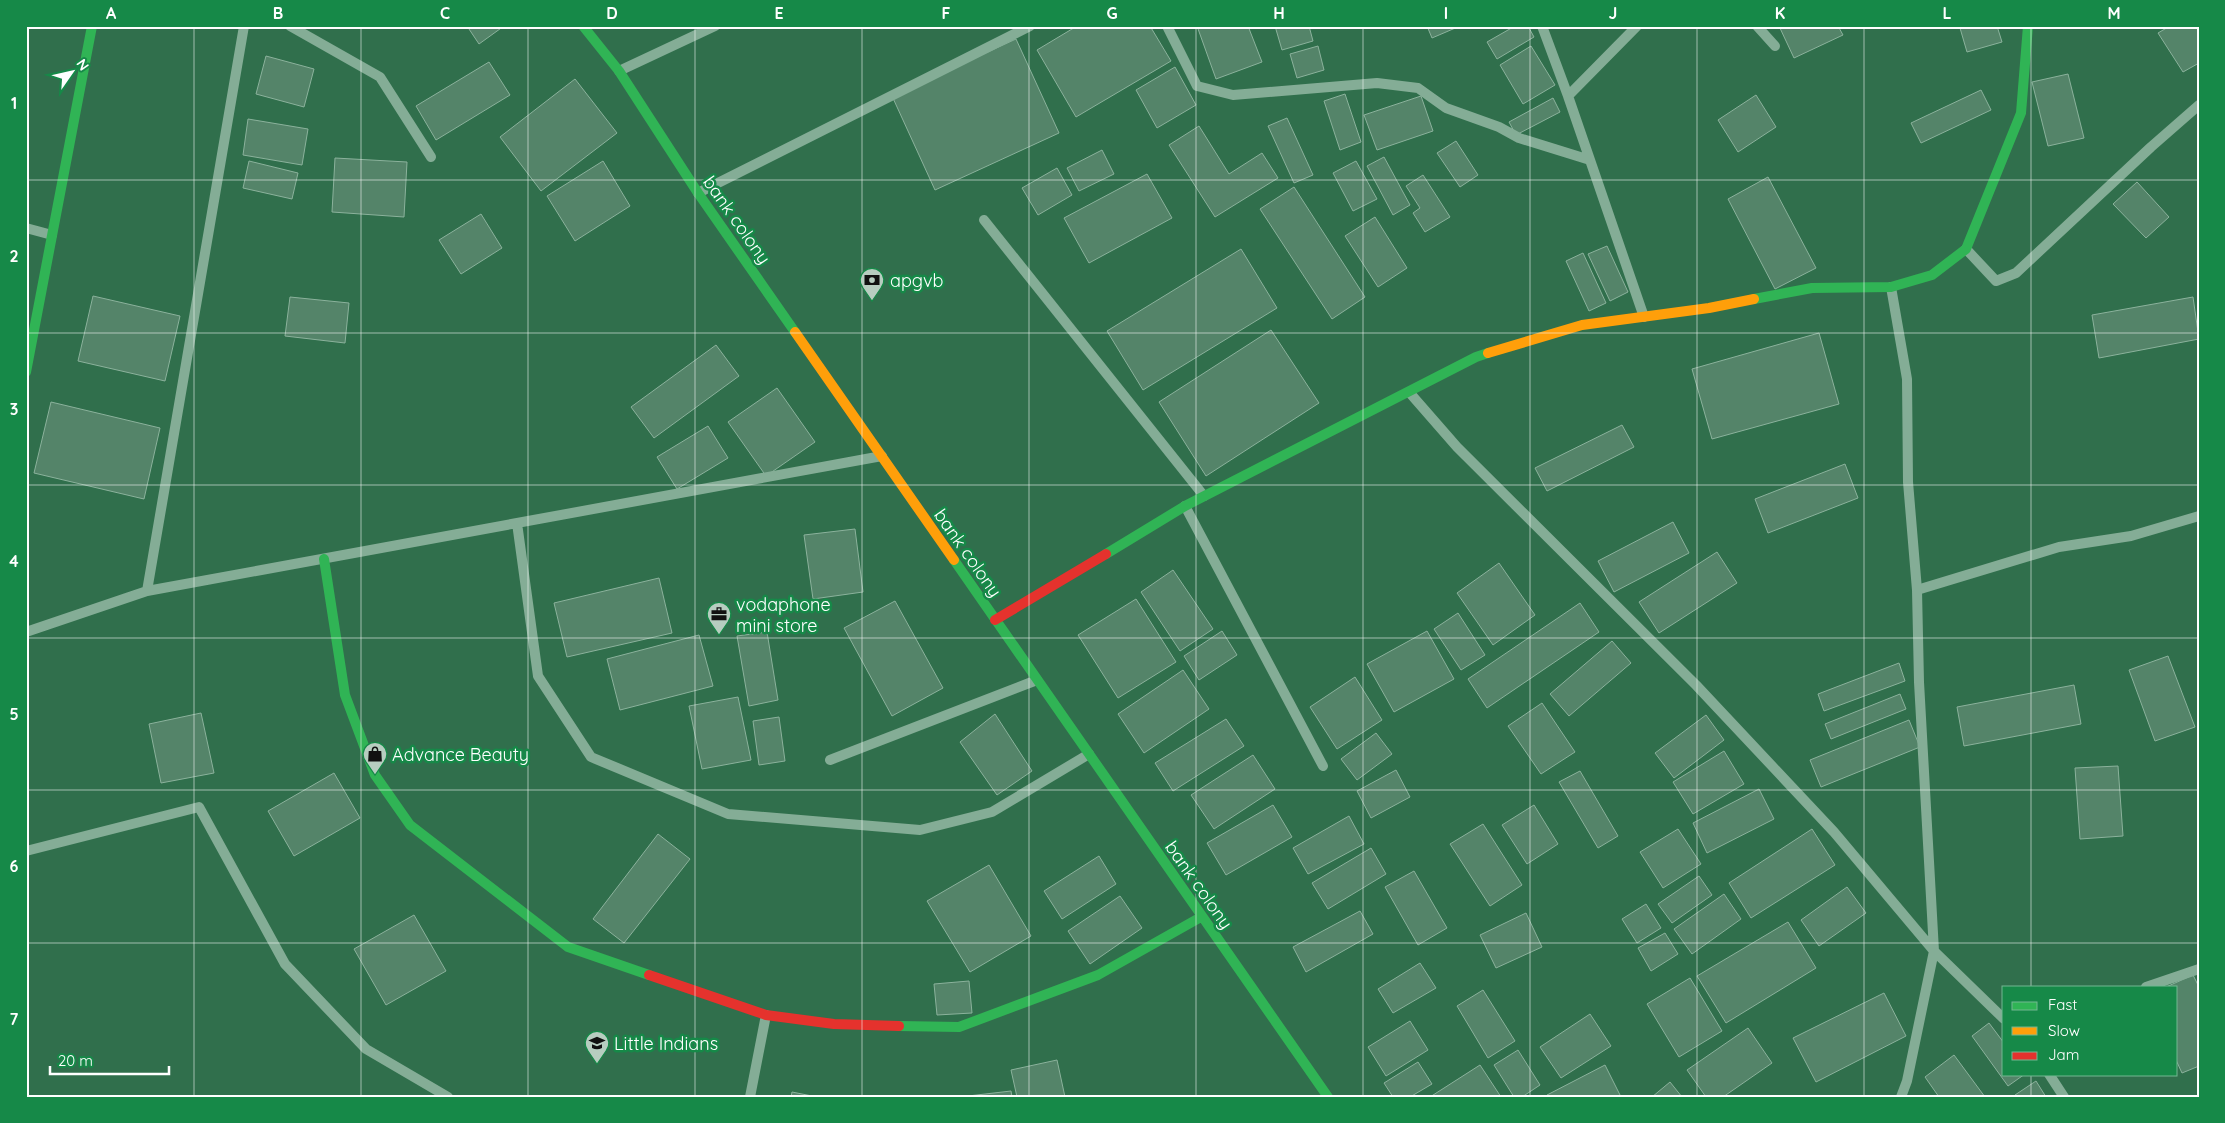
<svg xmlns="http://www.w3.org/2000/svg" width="2225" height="1123" font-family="Quicksand,sans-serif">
	<rect width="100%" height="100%" fill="#306f4c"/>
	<path fill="#548469" stroke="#8bb29c" d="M467,26H504L479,44Z
		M1077,26H1150L1171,61L1076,117L1037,50Z
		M1197,26H1248L1262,62L1216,79Z
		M1275,26H1309L1313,41L1282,50Z
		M1427,26H1460L1432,38Z
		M1515,26H1528L1534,37L1497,59L1487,42Z
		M1779,26H1838L1843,35L1794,58Z
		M1965,26H1997L2002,42L1967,52L1960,28Z
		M2170,26H2199V63L2183,72L2158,33Z
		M1016,39L1059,133L935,190L892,96Z
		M1318,46L1324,70L1297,78L1290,54Z
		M1531,46L1555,85L1523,104L1500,65Z
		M266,56L314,69L304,107L256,94Z
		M489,62L510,95L436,140L416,106Z
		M1175,67L1196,105L1157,128L1136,90Z
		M2068,74L2084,138L2048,146L2032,82Z
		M575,79L617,133L541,191L500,137Z
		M1981,90L1991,110L1921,143L1911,123Z
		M1345,94L1361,142L1340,150L1324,101Z
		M1756,95L1776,127L1738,152L1718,120Z
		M1421,96L1433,131L1377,150L1364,115Z
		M1553,98L1560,112L1516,135L1509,122Z
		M1287,118L1313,175L1294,183L1268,126Z
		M248,119L308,129L302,165L243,155Z
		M1199,126L1229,174L1262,153L1278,178L1215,217L1169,145Z
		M1456,141L1478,175L1460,187L1437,153Z
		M1102,150L1114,174L1079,191L1067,168Z
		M1384,157L1410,205L1393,215L1367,166Z
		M335,158L407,162L404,217L332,212Z
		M249,161L298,173L292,199L243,188Z
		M603,161L630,206L575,241L547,196Z
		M1356,161L1377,199L1353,211L1333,173Z
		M1057,168L1072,195L1038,215L1022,188Z
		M1147,174L1172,218L1089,263L1064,218Z
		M1423,175L1450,217L1425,232L1413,213L1420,208L1406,186Z
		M1768,177L1816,268L1775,289L1728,199Z
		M2137,182L2169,217L2146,238L2113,204Z
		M1294,187L1365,297L1332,319L1260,209Z
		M481,214L502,248L461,274L439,240Z
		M1375,217L1407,268L1378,287L1345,236Z
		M1607,246L1628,292L1610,301L1588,254Z
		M1241,249L1277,308L1143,390L1107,331Z
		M1583,253L1606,303L1589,311L1566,261Z
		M93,296L180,316L165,381L78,361Z
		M290,297L349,303L345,343L285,336Z
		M2193,297L2199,339L2099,358L2092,315Z
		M1271,330L1319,403L1206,476L1159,402Z
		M1819,333L1839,404L1712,439L1692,369Z
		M716,345L739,376L654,438L631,407Z
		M777,388L815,442L766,476L728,422Z
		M51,402L160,428L144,499L34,473Z
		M1622,425L1634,447L1547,491L1535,468Z
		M708,426L728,458L677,489L657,457Z
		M1845,464L1858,498L1768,533L1755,499Z
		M1673,522L1689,553L1614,592L1598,561Z
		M855,529L863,592L813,599L804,535Z
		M1717,552L1737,583L1659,633L1639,602Z
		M1499,563L1535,615L1493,645L1457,593Z
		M1173,570L1213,629L1180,651L1141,592Z
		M659,578L672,633L567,657L554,603Z
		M1136,599L1176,662L1118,698L1078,635Z
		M895,601L943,688L892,716L844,628Z
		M1580,603L1599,632L1487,708L1468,679Z
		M1458,613L1485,655L1461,670L1434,629Z
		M1222,631L1237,655L1199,680L1184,656Z
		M1427,631L1454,679L1394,712L1367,664Z
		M767,632L778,700L749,706L737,636Z
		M699,635L713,686L620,710L607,659Z
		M1612,641L1631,663L1569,716L1550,694Z
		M2168,656L2195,727L2155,741L2129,670Z
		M1899,663L1905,681L1824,711L1818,694Z
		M1183,670L1209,709L1144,753L1118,714Z
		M1355,677L1382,720L1337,749L1310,707Z
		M2074,685L2081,724L1964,746L1957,707Z
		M1900,694L1906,709L1831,739L1825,724Z
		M738,697L751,760L702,769L689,706Z
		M1542,703L1575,752L1541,774L1508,726Z
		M201,713L214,773L161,783L149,724Z
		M995,714L1032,771L997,795L960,742Z
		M1706,715L1724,740L1674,778L1655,753Z
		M779,717L785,761L759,765L753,721Z
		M1226,719L1244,746L1173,791L1155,763Z
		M1909,720L1920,747L1821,787L1810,760Z
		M1376,733L1392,754L1357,780L1341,759Z
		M1724,751L1744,784L1693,814L1673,782Z
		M1253,755L1275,789L1214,829L1191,795Z
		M2118,766L2123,836L2080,839L2075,768Z
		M1396,770L1410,797L1371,818L1357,791Z
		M1580,771L1618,836L1598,848L1559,782Z
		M334,773L360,818L294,856L268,811Z
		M1759,789L1774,819L1707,853L1693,823Z
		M1273,805L1292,837L1226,875L1207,843Z
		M1534,805L1558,844L1527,864L1502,825Z
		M1349,816L1364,844L1308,874L1293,848Z
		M1483,824L1522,885L1490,906L1450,844Z
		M1678,829L1701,864L1663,888L1640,852Z
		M1812,829L1835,865L1751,918L1729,883Z
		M658,834L690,859L624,943L593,919Z
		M1371,848L1386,874L1328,909L1312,883Z
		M1099,856L1116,884L1062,919L1044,891Z
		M989,865L1031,936L970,972L927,901Z
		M1414,871L1447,928L1418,945L1385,887Z
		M1699,876L1712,895L1672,923L1658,904Z
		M1847,887L1866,913L1819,946L1801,920Z
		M1724,894L1741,919L1692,954L1674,929Z
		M1120,896L1142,928L1090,964L1068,931Z
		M1646,904L1661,928L1637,943L1622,919Z
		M1360,911L1373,934L1306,972L1293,947Z
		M1526,913L1542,947L1496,968L1480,935Z
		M414,915L446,971L386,1005L354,949Z
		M1788,922L1816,968L1726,1023L1697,976Z
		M1665,933L1678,954L1651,971L1638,948Z
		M1420,963L1436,988L1393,1013L1378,989Z
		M2193,975L2199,987V1066L2182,1073L2176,1060V987H2166Z
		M1690,978L1722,1031L1679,1057L1647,1004Z
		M969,981L972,1013L937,1015L934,984Z
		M1483,990L1515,1041L1488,1058L1457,1006Z
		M1884,993L1906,1036L1816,1082L1793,1038Z
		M1590,1014L1611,1046L1561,1078L1540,1047Z
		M1410,1021L1428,1050L1386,1076L1368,1047Z
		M1989,1023L2004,1043V1074H2025L2008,1086L1972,1036Z
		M1748,1028L1772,1063L1723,1097H1706L1687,1070Z
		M1518,1050L1540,1085L1522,1097H1514L1494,1065Z
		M1954,1055L1985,1097H1939L1925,1077Z
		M1057,1060L1065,1097H1017L1011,1070Z
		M1418,1062L1432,1084L1410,1097H1393L1384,1083Z
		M1480,1065L1501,1097H1430Z
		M1605,1065L1621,1097H1548L1547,1095Z
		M2036,1081L2046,1097H2017L2015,1095Z
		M1670,1082L1682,1097H1652Z
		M1011,1091L1012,1097H968V1096Z
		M792,1092L817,1097H791Z"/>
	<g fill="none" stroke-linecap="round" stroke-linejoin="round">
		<path stroke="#84ad96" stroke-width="10" d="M830,760L1037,680"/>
		<path stroke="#84ad96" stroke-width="10" d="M290,26L380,77L431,157
			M1167,26L1197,86L1233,95L1377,83L1418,88L1446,108L1499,127L1519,138L1590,160
			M1542,26L1568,96L1644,317
			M1757,26L1775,46
			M619,71L715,26
			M1568,96L1637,26
			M698,193L1030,26
			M984,220L1204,496
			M26,228L52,235
			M1966,249L1996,281L2016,273L2151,147L2199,105
			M1891,287L1907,379L1908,482L1917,590L1919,682L1934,951L2004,1019
			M1409,392L1457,447L1696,685L1834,832L1934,951L1907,1081L1901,1097
			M1185,506L1323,766
			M517,523L538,676L591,757L728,814L920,830L992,812L1089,754
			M1917,590L2059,547L2131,536L2199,516
			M147,591L244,26
			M26,632L147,591L882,456
			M26,851L199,807L285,964L366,1049L448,1097
			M2146,987L2199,969
			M2049,1074L2064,1097
			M750,1097L766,1015"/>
		<path stroke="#30b455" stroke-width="10" d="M583,26L619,71L698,193L795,332
			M1754,299L1812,288L1891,287L1932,275L1966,249L2021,113L2028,26
			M26,372L92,26
			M1106,554L1185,506L1476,357L1488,353
			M324,559L345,695L375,775L410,825L568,947L649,975
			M954,560L1328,1097
			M899,1026L959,1027L1098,975L1201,917"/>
		<path stroke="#ff9f0a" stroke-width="10" d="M795,332L954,560
			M1488,353L1582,325L1709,308L1754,299"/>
		<path stroke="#e5322d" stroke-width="10" d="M995,620L1106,554
			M649,975L766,1015L834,1024L899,1026"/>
	</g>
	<path fill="none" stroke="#fff" stroke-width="1" stroke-opacity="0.55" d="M194,26V1097M361,26V1097M528,26V1097M695,26V1097M862,26V1097M1029,26V1097M1196,26V1097M1363,26V1097M1530,26V1097M1697,26V1097M1864,26V1097M2031,26V987M26,180H2199M26,333H2199M26,485H2199M26,638H2199M26,790H2199M26,943H2199M2031,1074V1097"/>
	<defs>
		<g id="bank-pin" transform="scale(1.25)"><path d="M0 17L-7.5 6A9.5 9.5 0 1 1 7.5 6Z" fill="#b7cdc0" stroke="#168948"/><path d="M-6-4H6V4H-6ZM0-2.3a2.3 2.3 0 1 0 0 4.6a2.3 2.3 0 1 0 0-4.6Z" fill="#111"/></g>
		<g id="office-pin" transform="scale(1.25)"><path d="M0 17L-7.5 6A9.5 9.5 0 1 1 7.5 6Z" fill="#b7cdc0" stroke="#168948"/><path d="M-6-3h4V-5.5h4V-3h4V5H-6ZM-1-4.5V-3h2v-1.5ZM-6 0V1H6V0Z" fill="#111"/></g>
		<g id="shop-pin" transform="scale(1.25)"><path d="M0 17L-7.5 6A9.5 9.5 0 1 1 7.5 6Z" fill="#b7cdc0" stroke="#168948"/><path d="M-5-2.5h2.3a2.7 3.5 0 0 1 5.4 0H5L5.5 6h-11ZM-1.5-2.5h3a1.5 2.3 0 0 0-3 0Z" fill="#111"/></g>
		<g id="school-pin" transform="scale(1.25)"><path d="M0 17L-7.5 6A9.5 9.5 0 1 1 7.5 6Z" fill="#b7cdc0" stroke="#168948"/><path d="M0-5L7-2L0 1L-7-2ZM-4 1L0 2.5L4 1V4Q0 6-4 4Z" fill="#111"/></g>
	</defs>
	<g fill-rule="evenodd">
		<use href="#bank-pin" x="872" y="280"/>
		<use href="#office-pin" x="719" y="614"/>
		<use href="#shop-pin" x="375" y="754"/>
		<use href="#school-pin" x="597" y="1043"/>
	</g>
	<g text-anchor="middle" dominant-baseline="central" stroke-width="5" stroke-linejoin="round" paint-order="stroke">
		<g font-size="18" fill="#fff" stroke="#168948">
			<text transform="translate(737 220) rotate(55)">bank colony</text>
			<text transform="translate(968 553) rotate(55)">bank colony</text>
			<text transform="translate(1199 885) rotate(55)">bank colony</text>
		</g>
		<g font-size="18" fill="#fff" stroke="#168948" text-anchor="start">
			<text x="890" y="280">apgvb</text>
			<text x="736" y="604">vodaphone<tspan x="736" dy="21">mini store</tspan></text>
			<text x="392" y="754">Advance Beauty</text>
			<text x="614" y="1043">Little Indians</text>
		</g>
	</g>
	<rect width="2225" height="1123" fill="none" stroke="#168948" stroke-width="55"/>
	<rect x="2002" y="986" width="175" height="90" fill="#168948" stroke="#73b891"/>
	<rect x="2012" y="1002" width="25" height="8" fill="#30b455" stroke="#73b891"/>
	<text x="2048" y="1010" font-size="15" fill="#ffffff">Fast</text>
	<rect x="2012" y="1027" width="25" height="8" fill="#ff9f0a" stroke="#73b891"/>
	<text x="2048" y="1036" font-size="15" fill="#ffffff">Slow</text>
	<rect x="2012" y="1052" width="25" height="8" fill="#e5322d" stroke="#73b891"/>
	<text x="2048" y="1060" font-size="15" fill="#ffffff">Jam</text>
	<g transform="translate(72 72) rotate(56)" stroke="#168948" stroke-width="4" paint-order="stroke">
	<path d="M0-4L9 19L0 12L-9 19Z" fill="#ffffff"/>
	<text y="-8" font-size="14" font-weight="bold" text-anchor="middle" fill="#ffffff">N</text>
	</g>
	<path d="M50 1066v8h119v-8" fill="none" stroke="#ffffff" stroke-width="2.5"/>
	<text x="58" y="1066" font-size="15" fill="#ffffff" stroke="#168948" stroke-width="4" paint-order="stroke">20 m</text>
	<rect x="28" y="28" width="2170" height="1068" fill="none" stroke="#fff" stroke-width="2"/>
	<g font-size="16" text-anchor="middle" font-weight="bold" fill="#fff">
		<text x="111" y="19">A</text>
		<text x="278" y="19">B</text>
		<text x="445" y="19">C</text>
		<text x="612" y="19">D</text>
		<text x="779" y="19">E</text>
		<text x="946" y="19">F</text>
		<text x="1112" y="19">G</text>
		<text x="1279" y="19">H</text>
		<text x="1446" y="19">I</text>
		<text x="1613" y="19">J</text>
		<text x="1780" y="19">K</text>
		<text x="1947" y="19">L</text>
		<text x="2114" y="19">M</text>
		<text x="14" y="109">1</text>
		<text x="14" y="262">2</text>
		<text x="14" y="415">3</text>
		<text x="14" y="567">4</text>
		<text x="14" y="720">5</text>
		<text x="14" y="872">6</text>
		<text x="14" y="1025">7</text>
	</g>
</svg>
